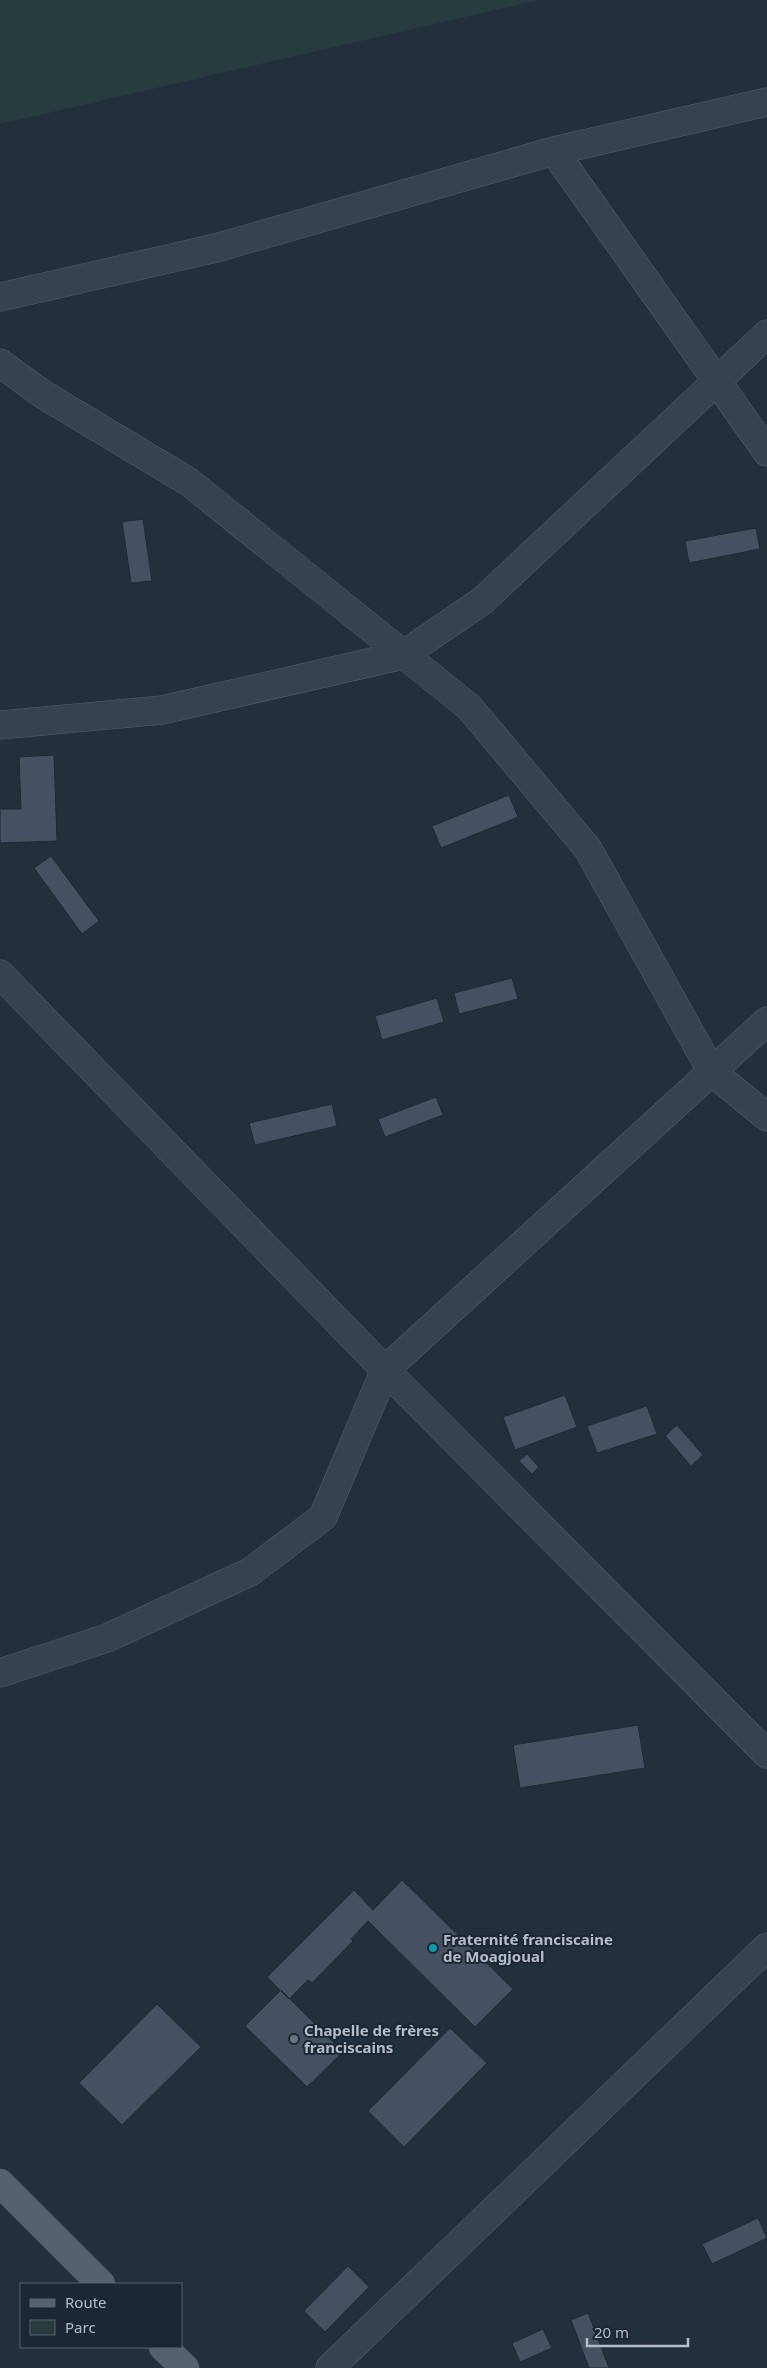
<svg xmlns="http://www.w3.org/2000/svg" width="767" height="2368" font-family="'Noto Sans',sans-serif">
	<rect width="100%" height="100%" fill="#242f3e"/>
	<path fill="#263c3f" d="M0,0H539L0,124Z"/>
	<path fill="#455162" stroke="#1f2835" d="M143,519L152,581L131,583L122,522Z
		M756,528L760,549L689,563L685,541Z
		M54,755L57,841L0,843V809H21L19,757Z
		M509,795L518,817L441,848L432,826Z
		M51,856L99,921L82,934L34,868Z
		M512,978L518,999L459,1014L454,993Z
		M437,998L444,1022L382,1040L375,1016Z
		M436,1097L443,1115L385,1137L378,1119Z
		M332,1104L337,1126L255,1145L249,1123Z
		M565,1395L577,1427L515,1450L503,1417Z
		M647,1406L657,1434L597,1453L587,1426Z
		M677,1425L703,1455L691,1466L665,1436Z
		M527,1454L539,1467L532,1474L519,1461Z
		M638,1725L645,1768L520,1788L513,1745Z
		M402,1880L513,1989L475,2027L368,1921L351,1939L353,1941L312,1983L308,1980L289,1999L267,1977L354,1890L373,1910Z
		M281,1990L343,2052L307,2087L245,2026Z
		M157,2004L201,2047L122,2125L79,2083Z
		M450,2028L487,2063L404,2147L368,2111Z
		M758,2218L767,2238L712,2264L702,2244Z
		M348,2266L369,2287L325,2332L304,2311Z
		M588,2313L609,2368H589L571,2320Z
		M543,2329L552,2348L520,2362L512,2343Z"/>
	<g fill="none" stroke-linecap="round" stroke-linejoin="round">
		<g stroke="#565f6c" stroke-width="29">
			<path id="minor" d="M554,151L767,452
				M0,297L216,248L554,151L767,102
				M0,363L44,395L189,482L469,707L588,849L712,1072L767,1117
				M0,725L162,710L403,655L482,601L767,334
				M0,974L385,1370L767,1754
				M0,1673L107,1638L250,1572L323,1517L385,1370L767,1021
				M330,2368L767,1947"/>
		</g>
		<g stroke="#414a57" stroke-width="29">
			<path id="primary" d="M0,2183L101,2284
				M163,2347L185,2368"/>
		</g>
		<use href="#minor" stroke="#38414e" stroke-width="28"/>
		<use href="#primary" stroke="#56606e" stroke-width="28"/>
	</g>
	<circle fill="#0f9aa8" stroke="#1d2633" stroke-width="2" cx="433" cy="1948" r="5"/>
	<circle fill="#6b7280" stroke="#1d2633" stroke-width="2" cx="294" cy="2039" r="5"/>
	<g text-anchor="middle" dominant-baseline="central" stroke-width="4" stroke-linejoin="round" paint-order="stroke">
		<g font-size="15" font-weight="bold" fill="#b4bcc9" stroke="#1d2633" text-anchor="start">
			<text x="443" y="1939">Fraternité franciscaine<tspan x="443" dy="17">de Moagjoual</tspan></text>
			<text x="304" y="2030">Chapelle de frères<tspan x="304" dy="17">franciscains</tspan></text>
		</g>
	</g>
	<rect x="20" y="2283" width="162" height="65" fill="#1d2633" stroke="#59626f"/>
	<rect x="30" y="2299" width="25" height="8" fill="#56606e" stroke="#59626f"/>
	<text x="65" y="2308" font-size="15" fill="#b4bcc9">Route</text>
	<rect x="30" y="2320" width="25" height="15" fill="#263c3f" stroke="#59626f"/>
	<text x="65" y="2333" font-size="15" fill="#b4bcc9">Parc</text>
	<path d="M587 2338v8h101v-8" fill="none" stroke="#b4bcc9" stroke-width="2.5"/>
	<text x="594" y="2338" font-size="15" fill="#b4bcc9" stroke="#1d2633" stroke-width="4" paint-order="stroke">20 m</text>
</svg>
